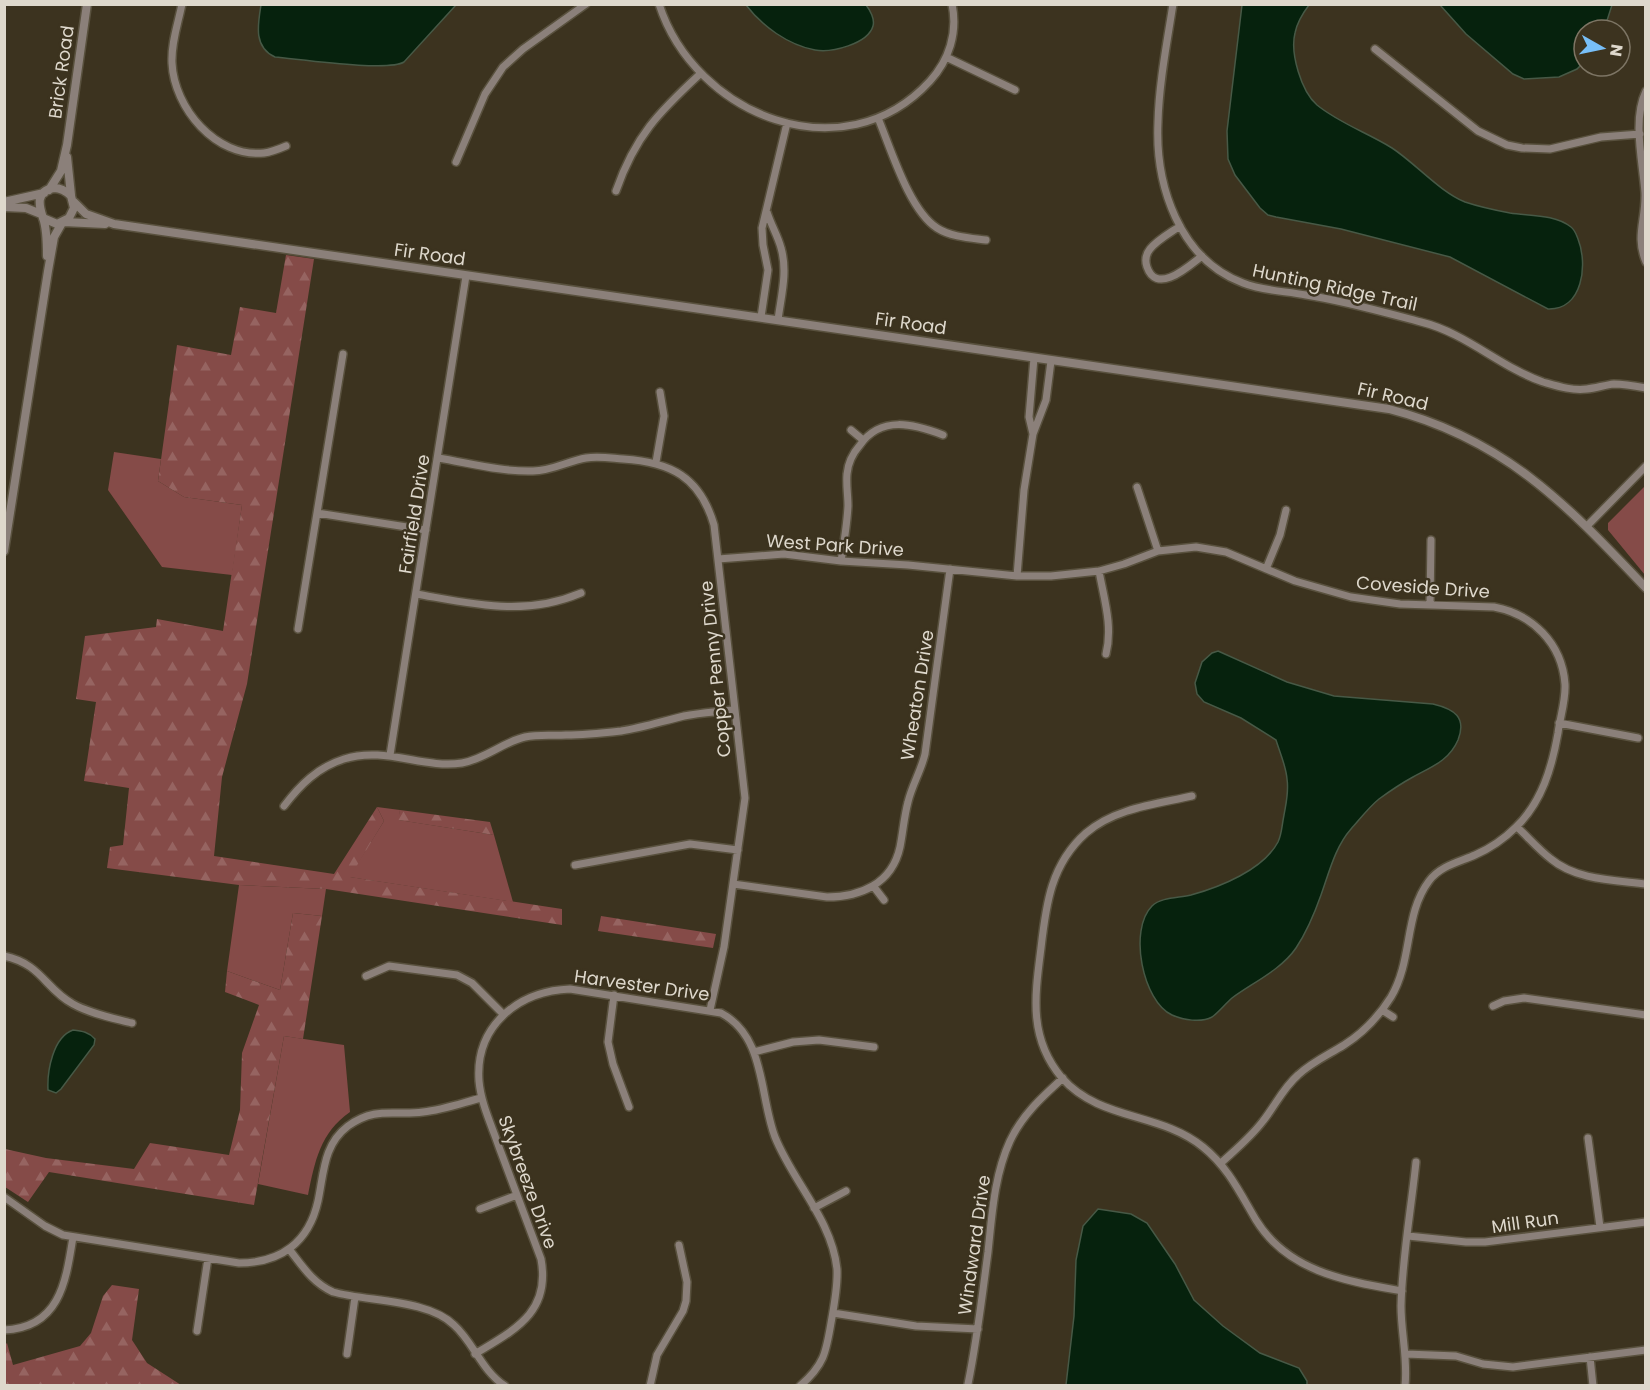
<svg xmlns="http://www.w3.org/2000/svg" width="1650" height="1390" font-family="Poppins,sans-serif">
	<defs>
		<pattern id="forest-firs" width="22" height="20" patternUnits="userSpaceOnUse" patternTransform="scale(1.5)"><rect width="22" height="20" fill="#854b48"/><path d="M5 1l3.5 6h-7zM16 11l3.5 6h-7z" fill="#966461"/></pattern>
	</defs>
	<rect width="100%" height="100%" fill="#3c331f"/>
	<path fill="#854b48" d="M114,452L161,459L158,481L184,497L242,505L232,575L162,567L108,490Z
		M1645,486V575L1608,530V523Z
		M377,807L400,810L399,820L494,835L513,902L349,877L384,821Z
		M239,885L326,889L322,916L293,913L280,990L227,971Z
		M284,1036L344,1045L350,1112C320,1133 315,1161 308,1195L258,1184Z"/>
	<path fill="url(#forest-firs)" d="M286,255L314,259L247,684L222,777L214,856L334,874L377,807L384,821L350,877L562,909V925L326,889L239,885L107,868L110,847L123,845L129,788L84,781L96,702L76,699L85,636L156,627L157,619L223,631L242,505L184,497L158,481L177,345L231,355L240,307L276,313Z
		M400,810L490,822L494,835L398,820Z
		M293,913L322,916L303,1039L284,1036L254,1205L49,1172L28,1202L5,1187V1149L46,1158L134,1169L150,1143L229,1155L240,1110L242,1053L259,1005L225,992L227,971L280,990Z
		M601,916L716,934L713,948L598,931Z
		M112,1285L139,1289L132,1340L147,1363L181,1385H5V1345L7,1343L13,1365L80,1346L91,1333L103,1296Z"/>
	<path fill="#06220d" stroke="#475946" stroke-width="1.5" d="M261,5V4L456,5L404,62C388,72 299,59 275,57C253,47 258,24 261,5Z
		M746,5H866C870,10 875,19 873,26C868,44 831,53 815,50C788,45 762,26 746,5Z
		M1242,5H1309C1303,13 1297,22 1295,33C1290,53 1301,91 1317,105C1339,123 1368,133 1392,148C1415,163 1440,192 1465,202C1480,207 1494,210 1510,213C1529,216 1555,214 1571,227C1575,230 1576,234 1578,239C1588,264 1583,310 1548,309L1450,257L1341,229L1276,217L1268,215L1260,208L1235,175L1228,159L1227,131Z
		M1440,5H1612L1604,30H1584V62L1577,69L1559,77L1524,79L1513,74L1466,34Z
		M1218,651L1287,682L1334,696L1433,704C1454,709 1467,717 1458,740C1449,761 1431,767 1413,777C1402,783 1390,791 1379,799C1369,807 1360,819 1351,829C1335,847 1329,873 1321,895C1315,912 1306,933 1296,948C1281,970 1252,983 1232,998C1225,1004 1219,1012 1212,1017C1201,1023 1183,1020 1172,1015C1143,1002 1128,930 1152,906C1161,897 1179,898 1191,895C1220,887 1263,870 1278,842C1282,834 1282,824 1284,815C1286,803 1289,792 1287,779C1286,766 1280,753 1276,740L1241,718L1204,702L1197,694L1195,683L1202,662L1212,653Z
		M73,1030C82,1031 89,1032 95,1039L94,1045L61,1089L56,1093L48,1090C47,1071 53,1037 73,1030Z
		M1098,1209L1131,1214L1147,1223L1175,1264L1194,1300L1223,1326L1260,1353L1299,1368L1307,1381V1385H1066L1074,1316L1076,1260L1083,1226Z"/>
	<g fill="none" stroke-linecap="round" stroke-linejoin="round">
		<g stroke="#59513e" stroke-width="10">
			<path id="minor" d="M182,4C178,24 171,43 172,63C174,108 216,158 264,153C272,152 279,149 286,146
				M659,4C695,116 844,175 930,81C949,60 958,33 952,4
				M1173,4C1167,43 1159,83 1158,122C1155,185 1179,259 1243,283C1263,291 1285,291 1306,295C1345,301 1383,312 1421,322C1466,333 1500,367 1543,382C1557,386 1572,391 1587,389C1596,388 1605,385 1614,384C1624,384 1635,386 1646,388
				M1375,49L1478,131L1507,145L1522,148L1550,149L1601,137L1640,134
				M946,57L1015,90
				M1646,91C1632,120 1643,163 1645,193C1646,220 1635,236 1646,262
				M878,118C891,149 909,210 937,228C951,237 970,238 986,240
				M456,162L485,94L503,67L523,49L586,4
				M616,191C635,136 659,112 700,74
				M767,212C771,225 778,236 781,248C788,272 781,296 778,320
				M1180,226C1170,233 1157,240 1150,249C1146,254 1145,261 1147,267C1157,296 1190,265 1202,256
				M761,317L768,270L763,245L762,228L787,123
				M851,430L863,440
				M1033,434L1029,417L1034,358
				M438,458C469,463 502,472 533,471C552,471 568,461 586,458C598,456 610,458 623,459C671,462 700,477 714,525L745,798L724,947L710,1010
				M656,462L664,416L660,392
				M1137,487L1158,551
				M317,513L426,530
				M1587,526L1646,466
				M718,559L784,554L841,561L908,565L1017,576H1051L1099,571L1124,564L1158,551L1196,547L1226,552L1295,581L1351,597L1400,604L1494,607C1532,614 1562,643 1565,684C1566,700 1560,717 1558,733C1552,767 1542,802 1516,827C1504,839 1491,848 1475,855C1459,862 1440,866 1429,881C1404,914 1413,960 1391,997C1379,1016 1363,1033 1344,1045C1328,1055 1312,1062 1298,1075C1283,1088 1275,1106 1263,1121C1251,1137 1235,1150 1221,1163
				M841,561C844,543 847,524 848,506C848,495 846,485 847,474C848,463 853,453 860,445C881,415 914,424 943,435
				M1266,569L1280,535L1286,510
				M1099,571C1104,599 1113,626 1106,654
				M1017,576L1024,490L1033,434L1046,400L1051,361
				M416,594C474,604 524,617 581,593
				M1430,604L1431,540
				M298,629L343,354
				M1559,723L1638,738
				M390,755L466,276
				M1192,796C1157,804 1115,808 1086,833C1051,864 1046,904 1041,948C1035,995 1028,1038 1062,1078C1100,1121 1160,1112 1203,1147C1228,1167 1240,1193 1256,1220C1288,1272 1346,1281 1402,1291
				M284,806C300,785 318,767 344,759C385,746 423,769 462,763C485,759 503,742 525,737C539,734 553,736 566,735C585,735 603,733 621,731C642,728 663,721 684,716C700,713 717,712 733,710
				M1517,827C1528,837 1539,850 1551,859C1576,880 1614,880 1646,884
				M575,865L690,844L738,850
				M733,884L827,897C860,897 892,884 900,847C903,832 904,817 908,802C912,785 921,771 925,754L950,569
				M874,887L884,900
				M4,956C42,964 45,989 73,1004C91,1014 113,1018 132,1023
				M366,976L389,966L457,975L472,983L503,1014
				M614,995L608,1042L613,1064L629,1107
				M1493,1006L1504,1001L1524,998L1646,1015
				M1382,1010L1393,1017
				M754,1052L793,1042L819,1040L874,1047
				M1588,1138L1600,1227
				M4,1197L45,1226L63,1235L239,1263C281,1263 309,1242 318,1201C324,1173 323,1145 348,1126C376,1106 394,1116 423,1112C443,1110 462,1103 481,1098
				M814,1208L846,1191
				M480,1209L517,1195
				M1408,1236L1466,1242H1485L1646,1222
				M289,1249C303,1267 313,1283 333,1292C369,1302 427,1299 454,1325C474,1343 481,1370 505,1386
				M833,1313L916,1326L978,1329
				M4,1330C60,1328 66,1281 73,1237
				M197,1331L208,1258
				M347,1354L355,1297
				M475,1354C514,1330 551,1313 541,1259C527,1221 513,1184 499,1147C492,1126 481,1104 479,1081C475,1026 518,991 570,989L721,1013C766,1037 759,1095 775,1137C793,1182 832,1220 837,1269C838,1286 834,1306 831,1323C826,1353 824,1365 800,1386
				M1406,1354L1456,1356L1483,1364L1513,1367L1646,1350
				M1590,1357L1593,1386
				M968,1384C977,1340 982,1297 988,1252C992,1215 994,1176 1010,1141C1022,1115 1042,1097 1063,1078
				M650,1386L657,1355L683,1311L686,1301L687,1282L679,1245
				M1405,1386C1408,1359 1401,1333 1401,1306C1402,1259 1411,1210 1416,1162"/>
		</g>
		<g stroke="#59513e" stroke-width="11">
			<path id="tertiary" d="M67,157L71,195
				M49,190L61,171L67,145L87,4
				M4,202L44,193
				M74,202L86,214L114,224L1389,409C1505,439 1566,504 1646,588
				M4,207L26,208L41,214
				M43,218L57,224L69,218L74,208L71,196C66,191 61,188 54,188C35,191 39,206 43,218C47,229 47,245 47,256
				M64,222L105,224
				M4,551L48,271L54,237L62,223"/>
		</g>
		<use href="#minor" stroke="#8b807a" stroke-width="7"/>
		<use href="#tertiary" stroke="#8b807a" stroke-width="8"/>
	</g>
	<g text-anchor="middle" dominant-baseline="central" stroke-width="5" stroke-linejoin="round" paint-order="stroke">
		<g font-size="18" fill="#ded8cc" stroke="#3c331f">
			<text transform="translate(61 72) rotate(-82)">Brick Road</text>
			<text transform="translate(430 254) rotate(8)">Fir Road</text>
			<text transform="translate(1335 287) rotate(12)">Hunting Ridge Trail</text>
			<text transform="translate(911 323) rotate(8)">Fir Road</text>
			<text transform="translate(1393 396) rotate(13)">Fir Road</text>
			<text transform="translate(414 514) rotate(-81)">Fairfield Drive</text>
			<text transform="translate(835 545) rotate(4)">West Park Drive</text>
			<text transform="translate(1423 587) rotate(4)">Coveside Drive</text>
			<text transform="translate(715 669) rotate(-96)">Copper Penny Drive</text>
			<text transform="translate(917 695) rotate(-81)">Wheaton Drive</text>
			<text transform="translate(642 985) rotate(8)">Harvester Drive</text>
			<text transform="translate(528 1182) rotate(70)">Skybreeze Drive</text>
			<text transform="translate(1525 1222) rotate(-8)">Mill Run</text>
			<text transform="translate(974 1245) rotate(-82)">Windward Drive</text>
		</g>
	</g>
	<rect width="1650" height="1390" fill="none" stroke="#ded8cc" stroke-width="12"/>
	<g transform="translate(1602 48) rotate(99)"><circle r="28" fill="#3c331f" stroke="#7d7564" stroke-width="1.5"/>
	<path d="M0-4.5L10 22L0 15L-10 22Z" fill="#78bff8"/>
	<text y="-9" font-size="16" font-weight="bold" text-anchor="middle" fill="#ded8cc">N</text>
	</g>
</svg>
